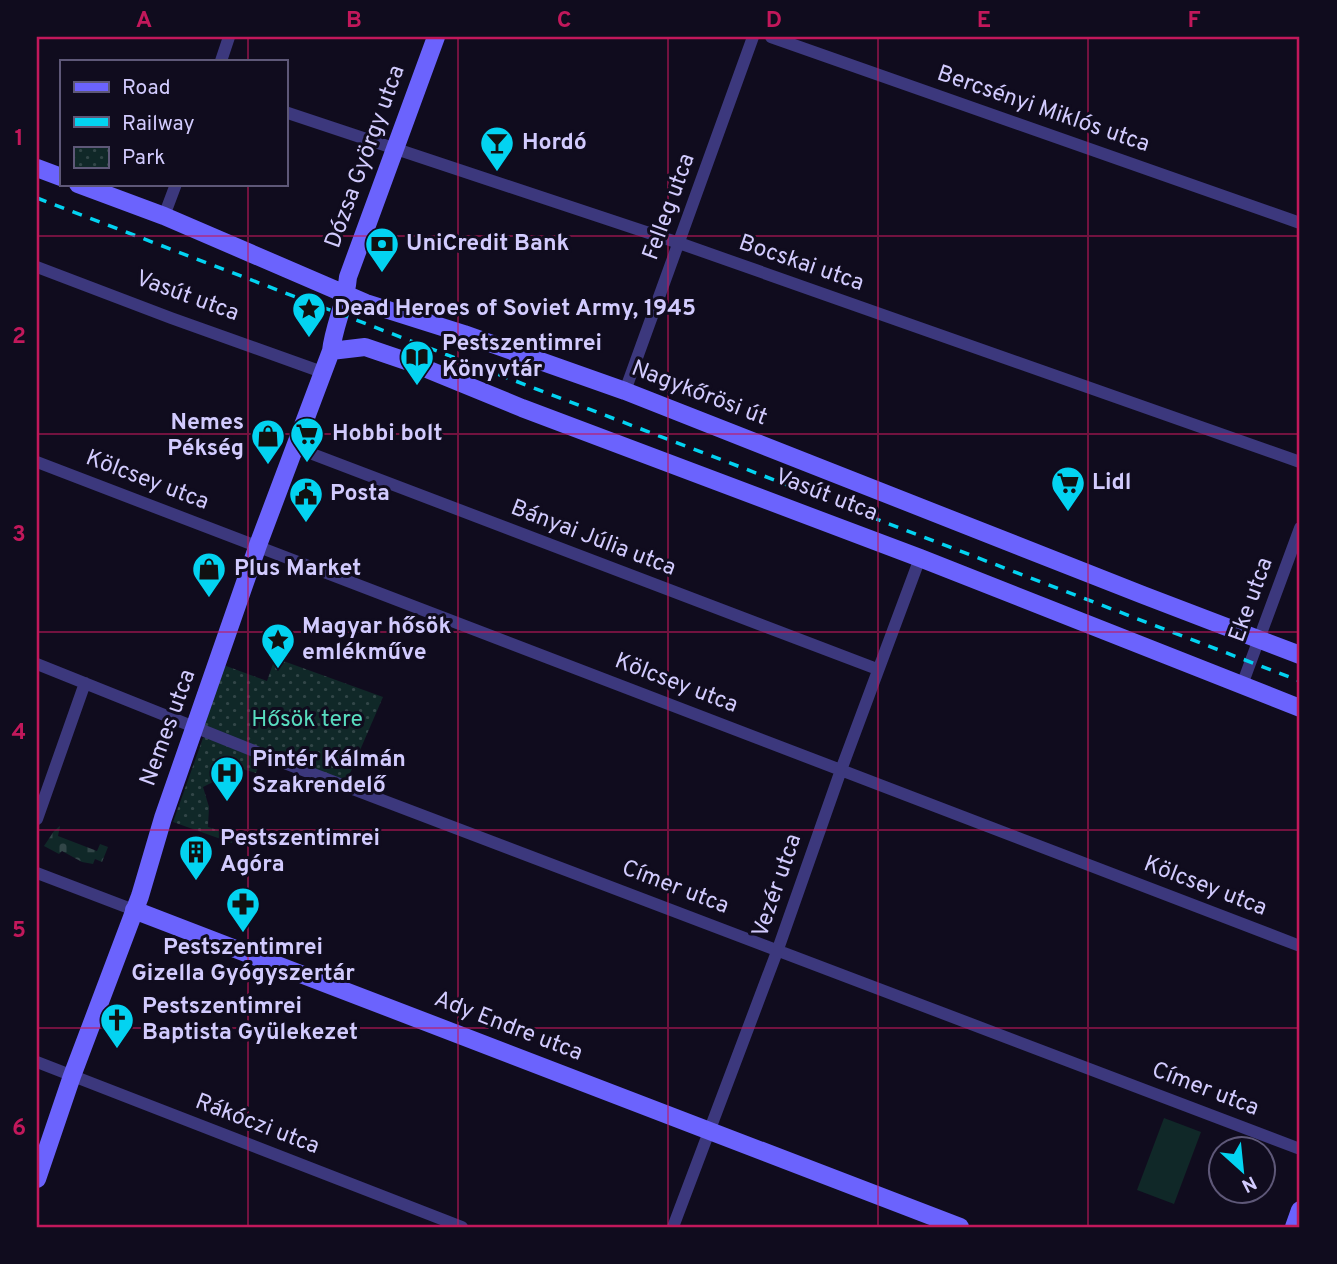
<svg xmlns="http://www.w3.org/2000/svg" width="1337" height="1264" font-family="Overpass,sans-serif">
	<defs>
		<pattern id="cemetery-stones" width="16" height="16" patternUnits="userSpaceOnUse" patternTransform="scale(1.75)"><rect width="16" height="16" fill="#102828"/><path d="M2 7V4a2 2 0 0 1 4 0v3zM10 15v-3a2 2 0 0 1 4 0v3z" fill="#324648"/></pattern>
		<pattern id="park-dots" width="8" height="8" patternUnits="userSpaceOnUse" patternTransform="scale(1.75)"><rect width="8" height="8" fill="#102828"/><path d="M2 2h.1M6 6h.1" fill="none" stroke="#324648" stroke-width="1.8" stroke-linecap="round"/></pattern>
	</defs>
	<rect width="100%" height="100%" fill="#100c1e"/>
	<path fill="#102828" d="M1164,1118L1201,1132L1174,1204L1137,1190Z"/>
	<path fill="url(#cemetery-stones)" d="M60,826L58,836L97,851L100,844L108,847L102,862L95,859L93,864L82,862L62,851L59,854L44,846L54,831Z"/>
	<path fill="url(#park-dots)" d="M275,658L383,697L345,785L199,728L218,663L267,681Z
		M207,736L261,759L256,773L239,768L232,785L227,775L203,787L209,807L208,827L233,835L232,843L173,822L203,738Z"/>
	<g fill="none" stroke-linecap="round" stroke-linejoin="round">
		<path stroke="#3c387d" stroke-width="12" d="M771,37L1300,223
			M221,61L229,37
			M285,112L679,243L1300,462
			M164,216L176,184
			M37,267L171,318L322,372
			M625,391L753,37
			M294,447L877,669
			M37,462L1300,946
			M37,664L279,761L1300,1149
			M1242,685L1300,528
			M37,819L85,683
			M37,873L134,910
			M37,1062L462,1227
			M673,1227L778,949L841,770L920,558"/>
		<path stroke="#6b63fd" stroke-width="18" d="M37,168L61,177
			M78,184L164,216L366,303L464,334L625,391L1143,595L1300,655
			M331,351L365,347L412,363L522,408L920,558L1300,708
			M134,910L960,1227
			M37,1179L72,1076L140,896L163,818L258,545L331,351C334,325 346,303 348,277L436,37
			M1294,1227L1300,1210"/>
		<path stroke="#03d3f1" stroke-width="3.5" stroke-dasharray="10 9" stroke-linecap="butt" d="M37,198L1300,681"/>
	</g>
	<path fill="none" stroke="#c2185b" stroke-width="2" stroke-opacity="0.55" d="M248,37V61M458,37V1227M668,37V1227M878,37V1227M1088,37V1227M248,184V1227M37,236H1300M37,434H1300M37,632H1300M37,830H1300M37,1028H1300"/>
	<defs>
		<g id="bar-pin" transform="scale(1.75)"><path d="M0 17L-7.5 6A9.5 9.5 0 1 1 7.5 6Z" fill="#03d3f1" stroke="#100c1e"/><path d="M-6-5H6L.8 .8V4.5H3.5V6h-7V4.5H-.8V.8Z" fill="#111"/></g>
		<g id="bank-pin" transform="scale(1.75)"><path d="M0 17L-7.5 6A9.5 9.5 0 1 1 7.5 6Z" fill="#03d3f1" stroke="#100c1e"/><path d="M-6-4H6V4H-6ZM0-2.3a2.3 2.3 0 1 0 0 4.6a2.3 2.3 0 1 0 0-4.6Z" fill="#111"/></g>
		<g id="sight-pin" transform="scale(1.75)"><path d="M0 17L-7.5 6A9.5 9.5 0 1 1 7.5 6Z" fill="#03d3f1" stroke="#100c1e"/><path d="M0-6L1.8-2.2L6-1.7L2.9 1.2L3.7 5.4L0 3.3L-3.7 5.4L-2.9 1.2L-6-1.7L-1.8-2.2Z" fill="#111"/></g>
		<g id="library-pin" transform="scale(1.75)"><path d="M0 17L-7.5 6A9.5 9.5 0 1 1 7.5 6Z" fill="#03d3f1" stroke="#100c1e"/><path d="M-6-4Q-3-5.5-.7-3.5V5Q-3 3-6 4ZM6-4Q3-5.5 .7-3.5V5Q3 3 6 4Z" fill="#111"/></g>
		<g id="supermarket-pin" transform="scale(1.75)"><path d="M0 17L-7.5 6A9.5 9.5 0 1 1 7.5 6Z" fill="#03d3f1" stroke="#100c1e"/><path d="M-6-5.5h2.5l.6 2H6L4.5 2H-2.5L-4.4-4H-6ZM-1.5 3.2a1.3 1.3 0 1 0 .1 0ZM3 3.2a1.3 1.3 0 1 0 .1 0Z" fill="#111"/></g>
		<g id="shop-pin" transform="scale(1.75)"><path d="M0 17L-7.5 6A9.5 9.5 0 1 1 7.5 6Z" fill="#03d3f1" stroke="#100c1e"/><path d="M-5-2.5h2.3a2.7 3.5 0 0 1 5.4 0H5L5.5 6h-11ZM-1.5-2.5h3a1.5 2.3 0 0 0-3 0Z" fill="#111"/></g>
		<g id="civic-pin" transform="scale(1.75)"><path d="M0 17L-7.5 6A9.5 9.5 0 1 1 7.5 6Z" fill="#03d3f1" stroke="#100c1e"/><path d="M-.6-6.5H3V-4.5H.6V-3L4-1V1h2V6H-6V1h2V-1L-.6-3ZM-1.2 2.5V6h2.4V2.5Z" fill="#111"/></g>
		<g id="hospital-pin" transform="scale(1.75)"><path d="M0 17L-7.5 6A9.5 9.5 0 1 1 7.5 6Z" fill="#03d3f1" stroke="#100c1e"/><path d="M-5-5h3v3.5h4V-5h3V5h-3V1.5h-4V5h-3Z" fill="#111"/></g>
		<g id="building-pin" transform="scale(1.75)"><path d="M0 17L-7.5 6A9.5 9.5 0 1 1 7.5 6Z" fill="#03d3f1" stroke="#100c1e"/><path d="M-4-6H4V6H1V3H-1V6H-4ZM-2.5-4.3h1.7v1.8h-1.7ZM.8-4.3h1.7v1.8H.8ZM-2.5-1h1.7V.8h-1.7ZM.8-1h1.7V.8H.8Z" fill="#111"/></g>
		<g id="pharmacy-pin" transform="scale(1.75)"><path d="M0 17L-7.5 6A9.5 9.5 0 1 1 7.5 6Z" fill="#03d3f1" stroke="#100c1e"/><path d="M-2-6h4v4h4v4h-4v4h-4v-4h-4v-4h4Z" fill="#111"/></g>
		<g id="church-pin" transform="scale(1.75)"><path d="M0 17L-7.5 6A9.5 9.5 0 1 1 7.5 6Z" fill="#03d3f1" stroke="#100c1e"/><path d="M-1.2-6h2.4v3.5h3.3v2.4h-3.3V6h-2.4V-.1h-3.3v-2.4h3.3Z" fill="#111"/></g>
	</defs>
	<g fill-rule="evenodd">
		<use href="#bar-pin" x="497" y="143"/>
		<use href="#bank-pin" x="382" y="244"/>
		<use href="#sight-pin" x="309" y="309"/>
		<use href="#library-pin" x="417" y="357"/>
		<use href="#supermarket-pin" x="307" y="434"/>
		<use href="#shop-pin" x="268" y="436"/>
		<use href="#supermarket-pin" x="1068" y="483"/>
		<use href="#civic-pin" x="306" y="494"/>
		<use href="#shop-pin" x="209" y="569"/>
		<use href="#sight-pin" x="278" y="640"/>
		<use href="#hospital-pin" x="227" y="773"/>
		<use href="#building-pin" x="196" y="852"/>
		<use href="#pharmacy-pin" x="243" y="904"/>
		<use href="#church-pin" x="117" y="1020"/>
	</g>
	<g text-anchor="middle" dominant-baseline="central" stroke-width="6" stroke-linejoin="round" paint-order="stroke">
		<g font-size="23" fill="#d2cbfe" stroke="#100c1e">
			<text transform="translate(1043 110) rotate(19)">Bercsényi Miklós utca</text>
			<text transform="translate(366 157) rotate(-70)">Dózsa György utca</text>
			<text transform="translate(670 207) rotate(-70)">Felleg utca</text>
			<text transform="translate(801 264) rotate(19)">Bocskai utca</text>
			<text transform="translate(187 297) rotate(20)">Vasút utca</text>
			<text transform="translate(699 394) rotate(21)">Nagykőrösi út</text>
			<text transform="translate(147 481) rotate(21)">Kölcsey utca</text>
			<text transform="translate(826 496) rotate(21)">Vasút utca</text>
			<text transform="translate(593 539) rotate(21)">Bányai Júlia utca</text>
			<text transform="translate(1252 600) rotate(-70)">Eke utca</text>
			<text transform="translate(676 684) rotate(21)">Kölcsey utca</text>
			<text transform="translate(169 728) rotate(-70)">Nemes utca</text>
			<text transform="translate(778 886) rotate(-71)">Vezér utca</text>
			<text transform="translate(1205 887) rotate(21)">Kölcsey utca</text>
			<text transform="translate(675 888) rotate(21)">Címer utca</text>
			<text transform="translate(508 1027) rotate(21)">Ady Endre utca</text>
			<text transform="translate(1205 1090) rotate(21)">Címer utca</text>
			<text transform="translate(257 1125) rotate(21)">Rákóczi utca</text>
		</g>
		<g font-size="23" font-weight="bold" fill="#d2cbfe" stroke="#100c1e" text-anchor="start">
			<text x="522" y="143">Hordó</text>
			<text x="406" y="244">UniCredit Bank</text>
			<text x="334" y="309">Dead Heroes of Soviet Army, 1945</text>
			<text x="442" y="344">Pestszentimrei<tspan x="442" dy="26">Könyvtár</tspan></text>
			<text x="244" y="423" text-anchor="end">Nemes<tspan x="244" dy="26">Pékség</tspan></text>
			<text x="332" y="434">Hobbi bolt</text>
			<text x="1092" y="483">Lidl</text>
			<text x="330" y="494">Posta</text>
			<text x="234" y="569">Plus Market</text>
			<text x="302" y="627">Magyar hősök<tspan x="302" dy="26">emlékműve</tspan></text>
			<text x="252" y="760">Pintér Kálmán<tspan x="252" dy="26">Szakrendelő</tspan></text>
			<text x="220" y="839">Pestszentimrei<tspan x="220" dy="26">Agóra</tspan></text>
			<text x="243" y="948" text-anchor="middle">Pestszentimrei<tspan x="243" dy="26">Gizella Gyógyszertár</tspan></text>
			<text x="142" y="1007">Pestszentimrei<tspan x="142" dy="26">Baptista Gyülekezet</tspan></text>
		</g>
		<g font-size="23" fill="#58dcbf" stroke="#100c1e">
			<text x="307" y="720">Hősök tere</text>
		</g>
	</g>
	<rect width="1337" height="1264" fill="none" stroke="#100c1e" stroke-width="77"/>
	<rect x="60" y="60" width="228" height="126" fill="#100c1e" stroke="#5e5878" stroke-width="2"/>
	<rect x="74" y="82" width="35" height="10" fill="#6b63fd" stroke="#5e5878" stroke-width="2"/>
	<text x="122" y="94" font-size="21" fill="#d2cbfe">Road</text>
	<rect x="74" y="117" width="35" height="10" fill="#03d3f1" stroke="#5e5878" stroke-width="2"/>
	<text x="122" y="130" font-size="21" fill="#d2cbfe">Railway</text>
	<rect x="74" y="147" width="35" height="21" fill="url(#park-dots)" stroke="#5e5878" stroke-width="2"/>
	<text x="122" y="164" font-size="21" fill="#d2cbfe">Park</text>
	<g transform="translate(1242 1170) rotate(153)"><circle r="33" fill="#100c1e" stroke="#5e5878" stroke-width="2"/>
	<path d="M0-5L12 26L0 18L-12 26Z" fill="#03d3f1"/>
	<text y="-10" font-size="19" font-weight="bold" text-anchor="middle" fill="#d2cbfe">N</text>
	</g>
	<rect x="38" y="38" width="1260" height="1188" fill="none" stroke="#c2185b" stroke-width="2.5"/>
	<g font-size="23" text-anchor="middle" font-weight="bold" fill="#c2185b">
		<text x="144" y="27">A</text>
		<text x="354" y="27">B</text>
		<text x="564" y="27">C</text>
		<text x="774" y="27">D</text>
		<text x="984" y="27">E</text>
		<text x="1194" y="27">F</text>
		<text x="19" y="145">1</text>
		<text x="19" y="343">2</text>
		<text x="19" y="541">3</text>
		<text x="19" y="739">4</text>
		<text x="19" y="937">5</text>
		<text x="19" y="1135">6</text>
	</g>
</svg>
